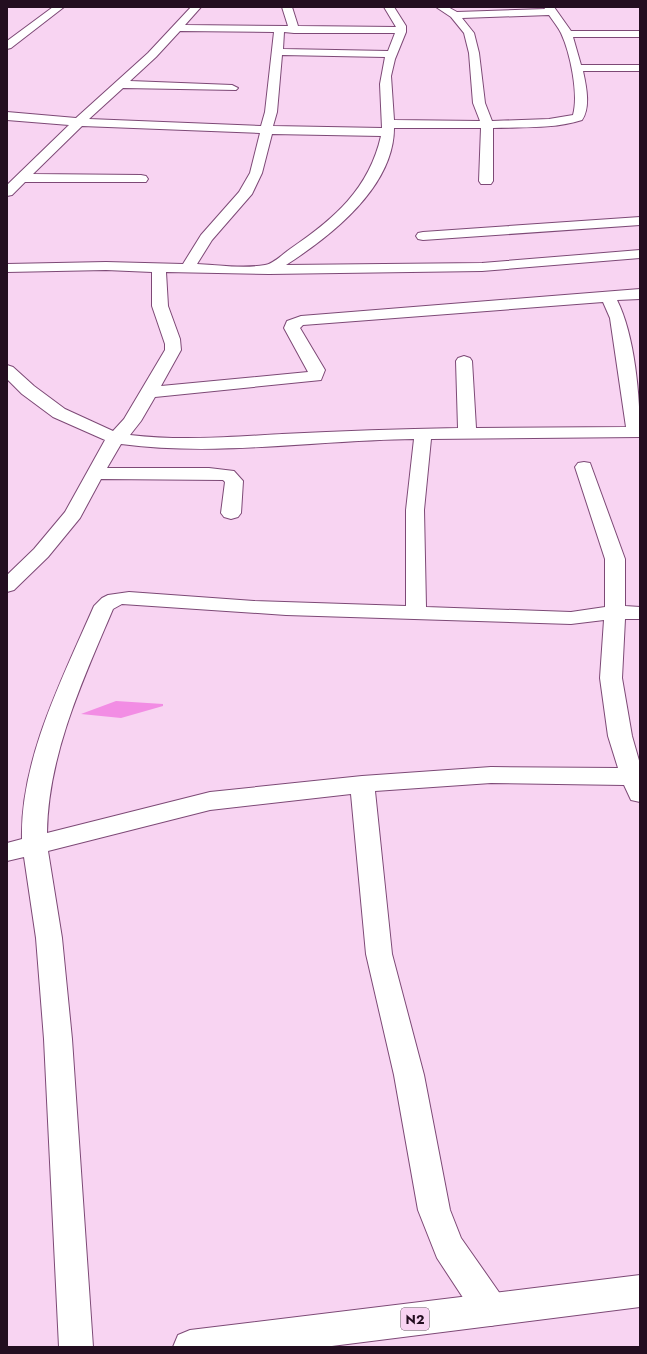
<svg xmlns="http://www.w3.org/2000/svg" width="647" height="1354" font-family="Jost,sans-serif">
	<rect width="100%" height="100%" fill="#f8d4f2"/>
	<path fill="#f28de4" d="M116,701L163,704V706L121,718L81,714Z"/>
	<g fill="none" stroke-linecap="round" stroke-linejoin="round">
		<g stroke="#7d4976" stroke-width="2">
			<path id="minor" d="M53,7H64L11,48L7,49V41Z
				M191,7H201L185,25L288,26L282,7H292L298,26L396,27L384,7H394L406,26V32L395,59L391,76L394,120L480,121L473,103L469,53L464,33L451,17L436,7H448L457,12L545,9L544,7H554L571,31H640V37H573L581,65H640V71H583C586,85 591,107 582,120C554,129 522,127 493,128V181L491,184H481L479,181L481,128H394C394,187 331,236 286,265L482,263L640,250V258L482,271L269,274L166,272L168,306L180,339L181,350L161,386L308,372L284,328L287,321L301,316L640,289V299L617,300C635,336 640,397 640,437L431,439L424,510L426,607L571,612L605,607V559L575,467L578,463L584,462L590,463L625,559V606L640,607V619H625L622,678L632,736L640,764V802L631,800L624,785L491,783L375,791L392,954L424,1075L450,1210L461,1238L503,1298L508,1310L503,1322L491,1326L479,1322L437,1258L418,1210L394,1075L366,954L351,794L210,810L48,851L62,938L72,1039L93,1347H59L44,1039L36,938L24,857L7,861V843L22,839C20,760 63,677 94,606L102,598L108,595L129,592L254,601L406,606V510L414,439C316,440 218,457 121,444L107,468H209L234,471L243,481L241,513L238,517L231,519L224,517L221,513L225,482L223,480L101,479L80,518L48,557L14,590L7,592V575L34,549L65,512L105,440L53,417L22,394L7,379V365L13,367L34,386L65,409L113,431L124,419L165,350V344L152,306V272L106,270L7,272V264L106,262L183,264L201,235L239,192L250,173L260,133L82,126L33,174L141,175L146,176L148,179L146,182H25L12,195L7,196V185L69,125L7,120V112L76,118L148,53ZM549,15C553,21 558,27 561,33C570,52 579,94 573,115L549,119L492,121L485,103L479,53L474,33L462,18ZM180,31L274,32L265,112L261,126L89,119L123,88L236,90L238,88L232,85L130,81L156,57ZM284,32L294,33H395L388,51L283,49ZM282,55L385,57L380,84L382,128L273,126L277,112ZM272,134L381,136C369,189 334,219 290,249C283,254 273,264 265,265C243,269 219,265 197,264L212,240L252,194L262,173ZM603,302L610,318L626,427L476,428L472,361L470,358L464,356L458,358L456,361L458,428C399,429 341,431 282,434C232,437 180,441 130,435L141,421L155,397L321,380L325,370L300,328L303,325ZM122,604L286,615L571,624L604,620L600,678L608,736L618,768L491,767L362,776L210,792L47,833C48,754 83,680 113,609Z
				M640,217V225L423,240L418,239L416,236L418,233L423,232Z"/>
		</g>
		<g stroke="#7d4976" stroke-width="2">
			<path id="trunk" d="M640,1275V1307L324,1347H173L178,1335L190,1330Z"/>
		</g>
		<use href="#minor" fill="#fff" fill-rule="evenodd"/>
		<use href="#trunk" fill="#fff" fill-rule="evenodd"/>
	</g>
	<g text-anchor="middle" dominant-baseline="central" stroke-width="3" stroke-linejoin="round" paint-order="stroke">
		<rect fill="#f8d4f2" stroke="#63495f" stroke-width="1" x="401" y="1308" width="28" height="22" rx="3"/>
		<g font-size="13" font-weight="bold" fill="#230e20">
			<text x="415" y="1319">N2</text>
		</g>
	</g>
	<rect width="647" height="1354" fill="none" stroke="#230e20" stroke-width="16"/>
</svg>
